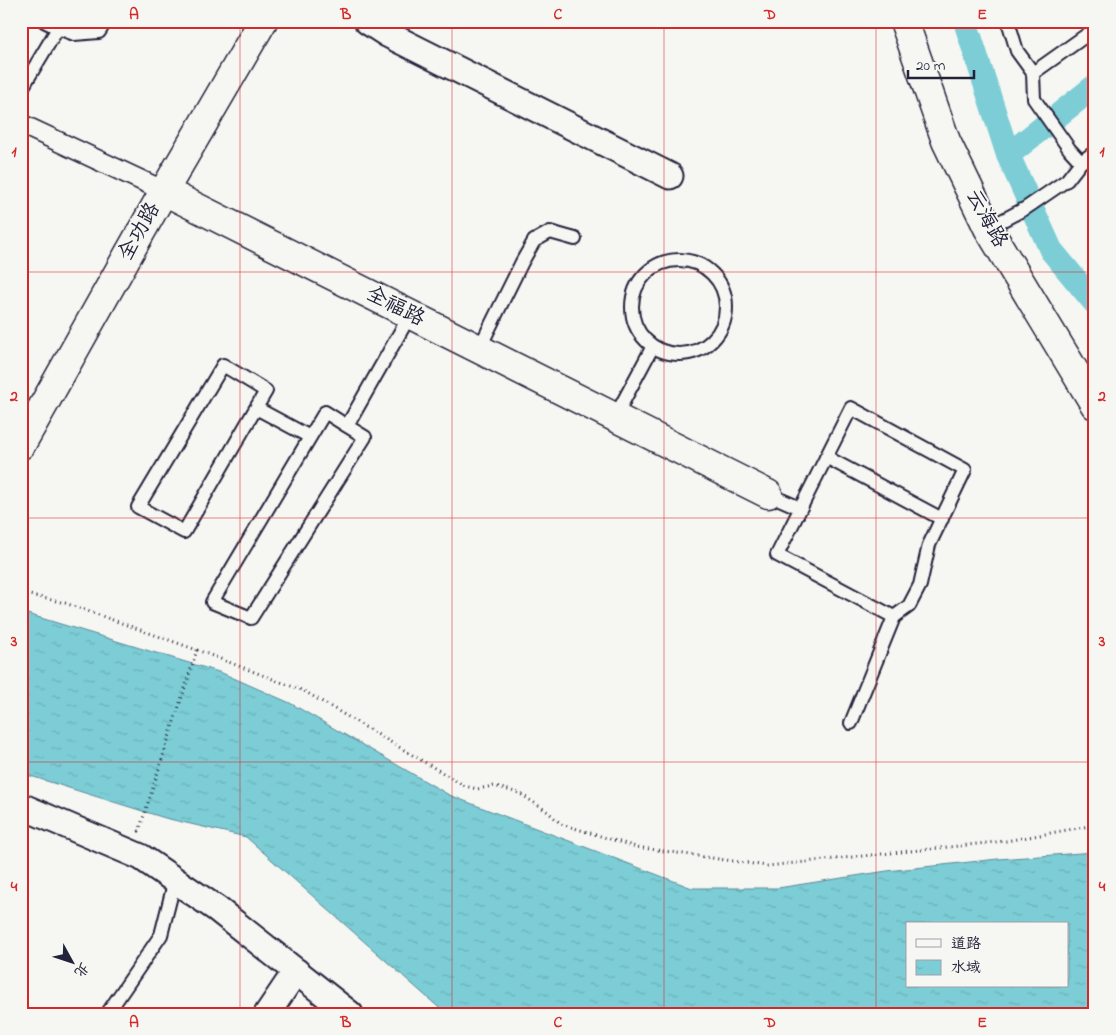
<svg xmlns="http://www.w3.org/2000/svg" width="1116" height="1035" font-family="'Indie Flower','LXGW WenKai TC',sans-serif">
	<defs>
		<pattern id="water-ripples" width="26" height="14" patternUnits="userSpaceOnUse" patternTransform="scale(1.25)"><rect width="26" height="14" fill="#7ccdd5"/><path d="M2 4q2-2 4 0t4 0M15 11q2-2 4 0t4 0" fill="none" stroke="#6bb0b8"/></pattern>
	</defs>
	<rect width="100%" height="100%" fill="#f6f6f2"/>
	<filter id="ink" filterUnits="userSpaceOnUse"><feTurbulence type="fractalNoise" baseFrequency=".02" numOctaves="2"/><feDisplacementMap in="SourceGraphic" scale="10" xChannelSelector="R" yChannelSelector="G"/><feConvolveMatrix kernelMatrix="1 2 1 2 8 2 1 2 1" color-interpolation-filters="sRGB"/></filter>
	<g filter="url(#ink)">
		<path fill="url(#water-ripples)" stroke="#588997" fill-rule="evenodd" d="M21,612L222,673L290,703L449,795L692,888H778L887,871L998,859L1095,852V1014H446L246,837L165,818L21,773ZM907,924H1067V986H907Z"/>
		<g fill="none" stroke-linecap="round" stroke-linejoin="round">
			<path stroke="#7ccdd5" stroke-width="24" d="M965,21L1008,155L1095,86
				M1008,155L1051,250L1095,303"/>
			<g stroke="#22223b" stroke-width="16">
				<path id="service" d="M44,21L58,28
					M1008,21L1017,51L1033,73
					M21,90L58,28L74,34L99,32L106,21
					M1081,162L1070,150L1034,99L1033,73L1095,29
					M988,228L1026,208L1067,180L1081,162L1095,152
					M632 307a47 47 0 1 1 94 0a47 47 0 1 1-94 0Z
					M479,349L522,262L534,241L550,232L575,239
					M256,408L266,391L223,365L138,507L184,532L256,408L310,437
					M615,417L653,346
					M347,426L325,412L212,602L251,618L365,437L347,426L410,315
					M826,457L942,519
					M768,494L800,508
					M851,723L894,617L909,606L920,585L929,545L965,470L851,408L777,555L894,617
					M107,1014L161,935L175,880"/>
			</g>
			<g stroke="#22223b" stroke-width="22">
				<path id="pedestrian" d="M21,124L164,191"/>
			</g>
			<g stroke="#22223b" stroke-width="29">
				<path id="minor" d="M367,21L387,34L670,176
					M21,806L141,857L217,909L350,1014
					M267,1014L296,971"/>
			</g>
			<g stroke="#22223b" stroke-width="31">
				<path id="tertiary" d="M164,191L768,494
					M21,445L164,191L263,21"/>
			</g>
			<g stroke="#22223b" stroke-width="31">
				<path id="secondary" d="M904,21L946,141L988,228L1095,405"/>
			</g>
			<path stroke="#22223b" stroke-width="3" stroke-dasharray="1 4" stroke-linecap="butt" d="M1090,175L1095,182
				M21,593L65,603L197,650L139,831L137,830
				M197,650L304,691L465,786L477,789L494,786L519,793L548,812L561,824L636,847L767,866L1006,841L1095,825"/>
			<use href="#service" stroke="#f6f6f2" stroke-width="12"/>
			<use href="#pedestrian" stroke="#f6f6f2" stroke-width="19"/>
			<use href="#minor" stroke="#f6f6f2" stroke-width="25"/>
			<use href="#tertiary" stroke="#f6f6f2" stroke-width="28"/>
			<use href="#secondary" stroke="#f6f6f2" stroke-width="28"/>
		</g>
	</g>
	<path fill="none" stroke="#d62828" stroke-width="1" stroke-opacity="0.55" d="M240,21V1014M452,21V1014M664,21V1014M876,21V1014M21,272H1095M21,518H1095M21,762H1095"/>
	<g text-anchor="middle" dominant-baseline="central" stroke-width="4" stroke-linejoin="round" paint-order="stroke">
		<g font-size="21" fill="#22223b" stroke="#f6f6f2">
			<text transform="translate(986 219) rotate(61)">云海路</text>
			<text transform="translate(140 232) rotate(-61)">全功路</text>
			<text transform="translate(395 307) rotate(27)">全福路</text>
		</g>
	</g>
	<rect width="1116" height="1035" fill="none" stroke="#f6f6f2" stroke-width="55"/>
	<rect x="906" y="922" width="162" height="65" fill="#f6f6f2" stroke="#a1a1a9"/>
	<rect x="916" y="939" width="25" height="8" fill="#f6f6f2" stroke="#a1a1a9"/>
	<text x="951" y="948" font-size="15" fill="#22223b">道路</text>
	<rect x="916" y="960" width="25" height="15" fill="url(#water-ripples)" stroke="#a1a1a9"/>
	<text x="951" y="972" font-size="15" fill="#22223b">水域</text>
	<g transform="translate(72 962) rotate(130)" stroke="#f6f6f2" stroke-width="4" paint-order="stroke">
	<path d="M0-4L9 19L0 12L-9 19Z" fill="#22223b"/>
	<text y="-8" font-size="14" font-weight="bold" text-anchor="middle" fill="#22223b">北</text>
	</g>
	<path d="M908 70v8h66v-8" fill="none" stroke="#22223b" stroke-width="2.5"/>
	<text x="916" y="70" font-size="15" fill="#22223b" stroke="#f6f6f2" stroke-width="4" paint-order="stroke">20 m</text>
	<rect x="28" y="28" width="1060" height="980" fill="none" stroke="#d62828" stroke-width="2"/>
	<g font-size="16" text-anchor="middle" font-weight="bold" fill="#d62828">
		<text x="134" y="19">A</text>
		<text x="346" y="19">B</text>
		<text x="558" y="19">C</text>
		<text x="770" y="19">D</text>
		<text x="982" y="19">E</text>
		<text x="14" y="156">1</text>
		<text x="1102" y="156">1</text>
		<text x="14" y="401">2</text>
		<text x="1102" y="401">2</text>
		<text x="14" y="646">3</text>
		<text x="1102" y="646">3</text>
		<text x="14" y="891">4</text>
		<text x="1102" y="891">4</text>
		<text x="134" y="1027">A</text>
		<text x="346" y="1027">B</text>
		<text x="558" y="1027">C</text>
		<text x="770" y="1027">D</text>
		<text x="982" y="1027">E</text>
	</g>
</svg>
